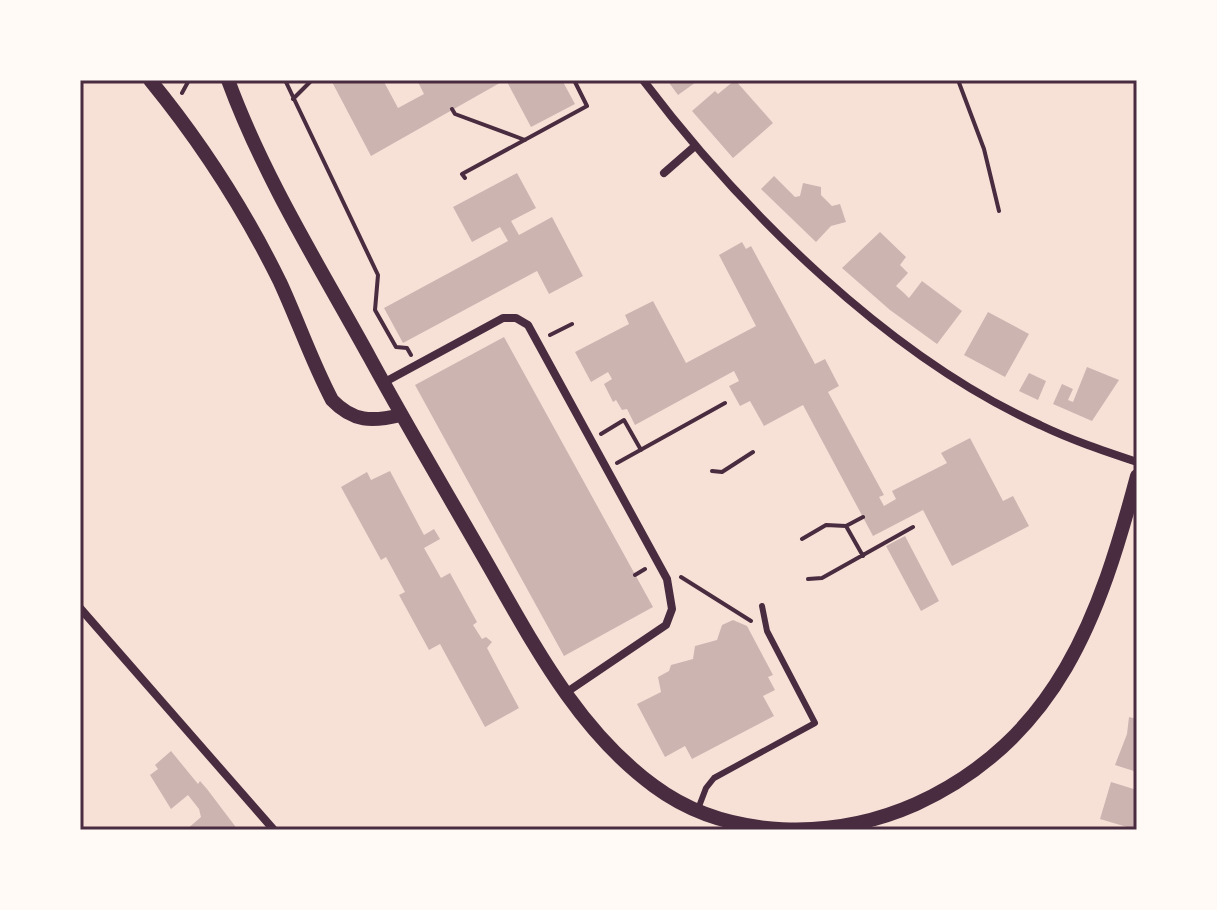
<svg xmlns="http://www.w3.org/2000/svg" width="1217" height="910" font-family="Lato,sans-serif">
	<rect width="100%" height="100%" fill="#f7e1d7"/>
	<path fill="#ccb4b1" d="M331,80H383L398,108L424,94L417,80H505L371,156Z
		M506,80H562L575,104L531,127Z
		M667,80H699L678,95Z
		M735,80L773,123L733,158L692,111L715,91L718,94Z
		M517,173L536,208L511,221L519,235L552,217L583,276L549,294L537,271L403,343L384,308L508,241L500,227L472,242L453,207Z
		M774,176L795,197L800,196L803,183L821,187V195L832,206L840,204L846,222L831,226L816,242L761,189Z
		M880,232L906,257L900,265L908,273L896,286L904,293L909,298L922,281L962,311L937,344L890,310L842,268Z
		M742,242L746,249L751,246L815,364L825,359L839,386L828,392L884,495L879,497L884,506L896,499L892,491L947,463L941,453L970,438L1003,501L1013,496L1029,526L952,566L923,510L873,536L803,405L764,426L750,401L740,406L729,386L739,381L734,371L635,425L627,409L622,410L616,400L613,402L604,384L612,379L608,372L591,382L575,352L629,324L625,315L653,301L686,363L756,326L719,255Z
		M988,312L1029,334L1005,377L964,355Z
		M504,337L653,607L564,656L415,385Z
		M1087,367L1119,380L1092,421L1053,404L1062,384L1073,389L1068,400L1073,402Z
		M1029,373L1046,381L1038,400L1019,391Z
		M390,471L424,535L434,529L440,539L424,548L441,578L450,573L477,622L473,625L482,639L486,637L492,642L487,648L519,708L485,727L440,644L429,650L399,595L405,592L386,557L381,560L341,487L367,472L371,480Z
		M905,536L939,601L921,611L886,546Z
		M733,620L747,626L773,675L768,677L775,690L763,696L774,716L692,759L685,746L665,757L637,704L661,692L658,677L669,671L671,665L693,659L695,646L717,640L722,625Z
		M1129,717L1137,719V772L1115,765L1127,734Z
		M171,751L198,784L200,781L207,789L238,830H186L201,817L199,809L188,795L171,809L150,775L158,769L155,765Z
		M1111,782L1137,790V830L1100,819Z"/>
	<g fill="none" stroke-linecap="round" stroke-linejoin="round">
		<path stroke="#4a2c40" stroke-width="4" d="M285,80L378,275L375,310L396,347L407,348L411,355
			M958,80L984,149L999,211
			M182,93L189,80
			M293,99L312,80
			M452,109L455,114L525,140
			M465,178L462,174L587,106L574,80
			M550,335L572,324
			M601,434L624,420L641,450
			M617,463L725,403
			M712,471L722,472L753,452
			M802,539L826,525L846,526
			M863,556L846,526L863,517
			M635,575L645,569
			M681,577L751,621
			M808,579L822,578L913,527"/>
		<path stroke="#4a2c40" stroke-width="6" d="M698,809L706,788L714,778L815,723L767,631L762,606"/>
		<path stroke="#4a2c40" stroke-width="8" d="M643,80C742,211 889,357 1040,425C1071,440 1104,451 1137,462
			M664,173L695,146
			M383,383L503,318H516L528,325L667,579L672,609L666,625L564,694
			M80,608L274,830"/>
		<path stroke="#4a2c40" stroke-width="14" d="M150,80C200,141 245,211 280,282C298,321 312,362 332,400C353,422 372,422 401,415
			M228,80C264,178 320,267 370,358C406,424 445,490 483,556C531,639 575,728 654,786C728,841 835,840 916,804C1058,739 1100,615 1137,476"/>
	</g>
	<rect width="1217" height="910" fill="none" stroke="#fffaf5" stroke-width="164"/>
	<rect x="82" y="82" width="1053" height="746" fill="none" stroke="#4a2c40" stroke-width="3"/>
</svg>
